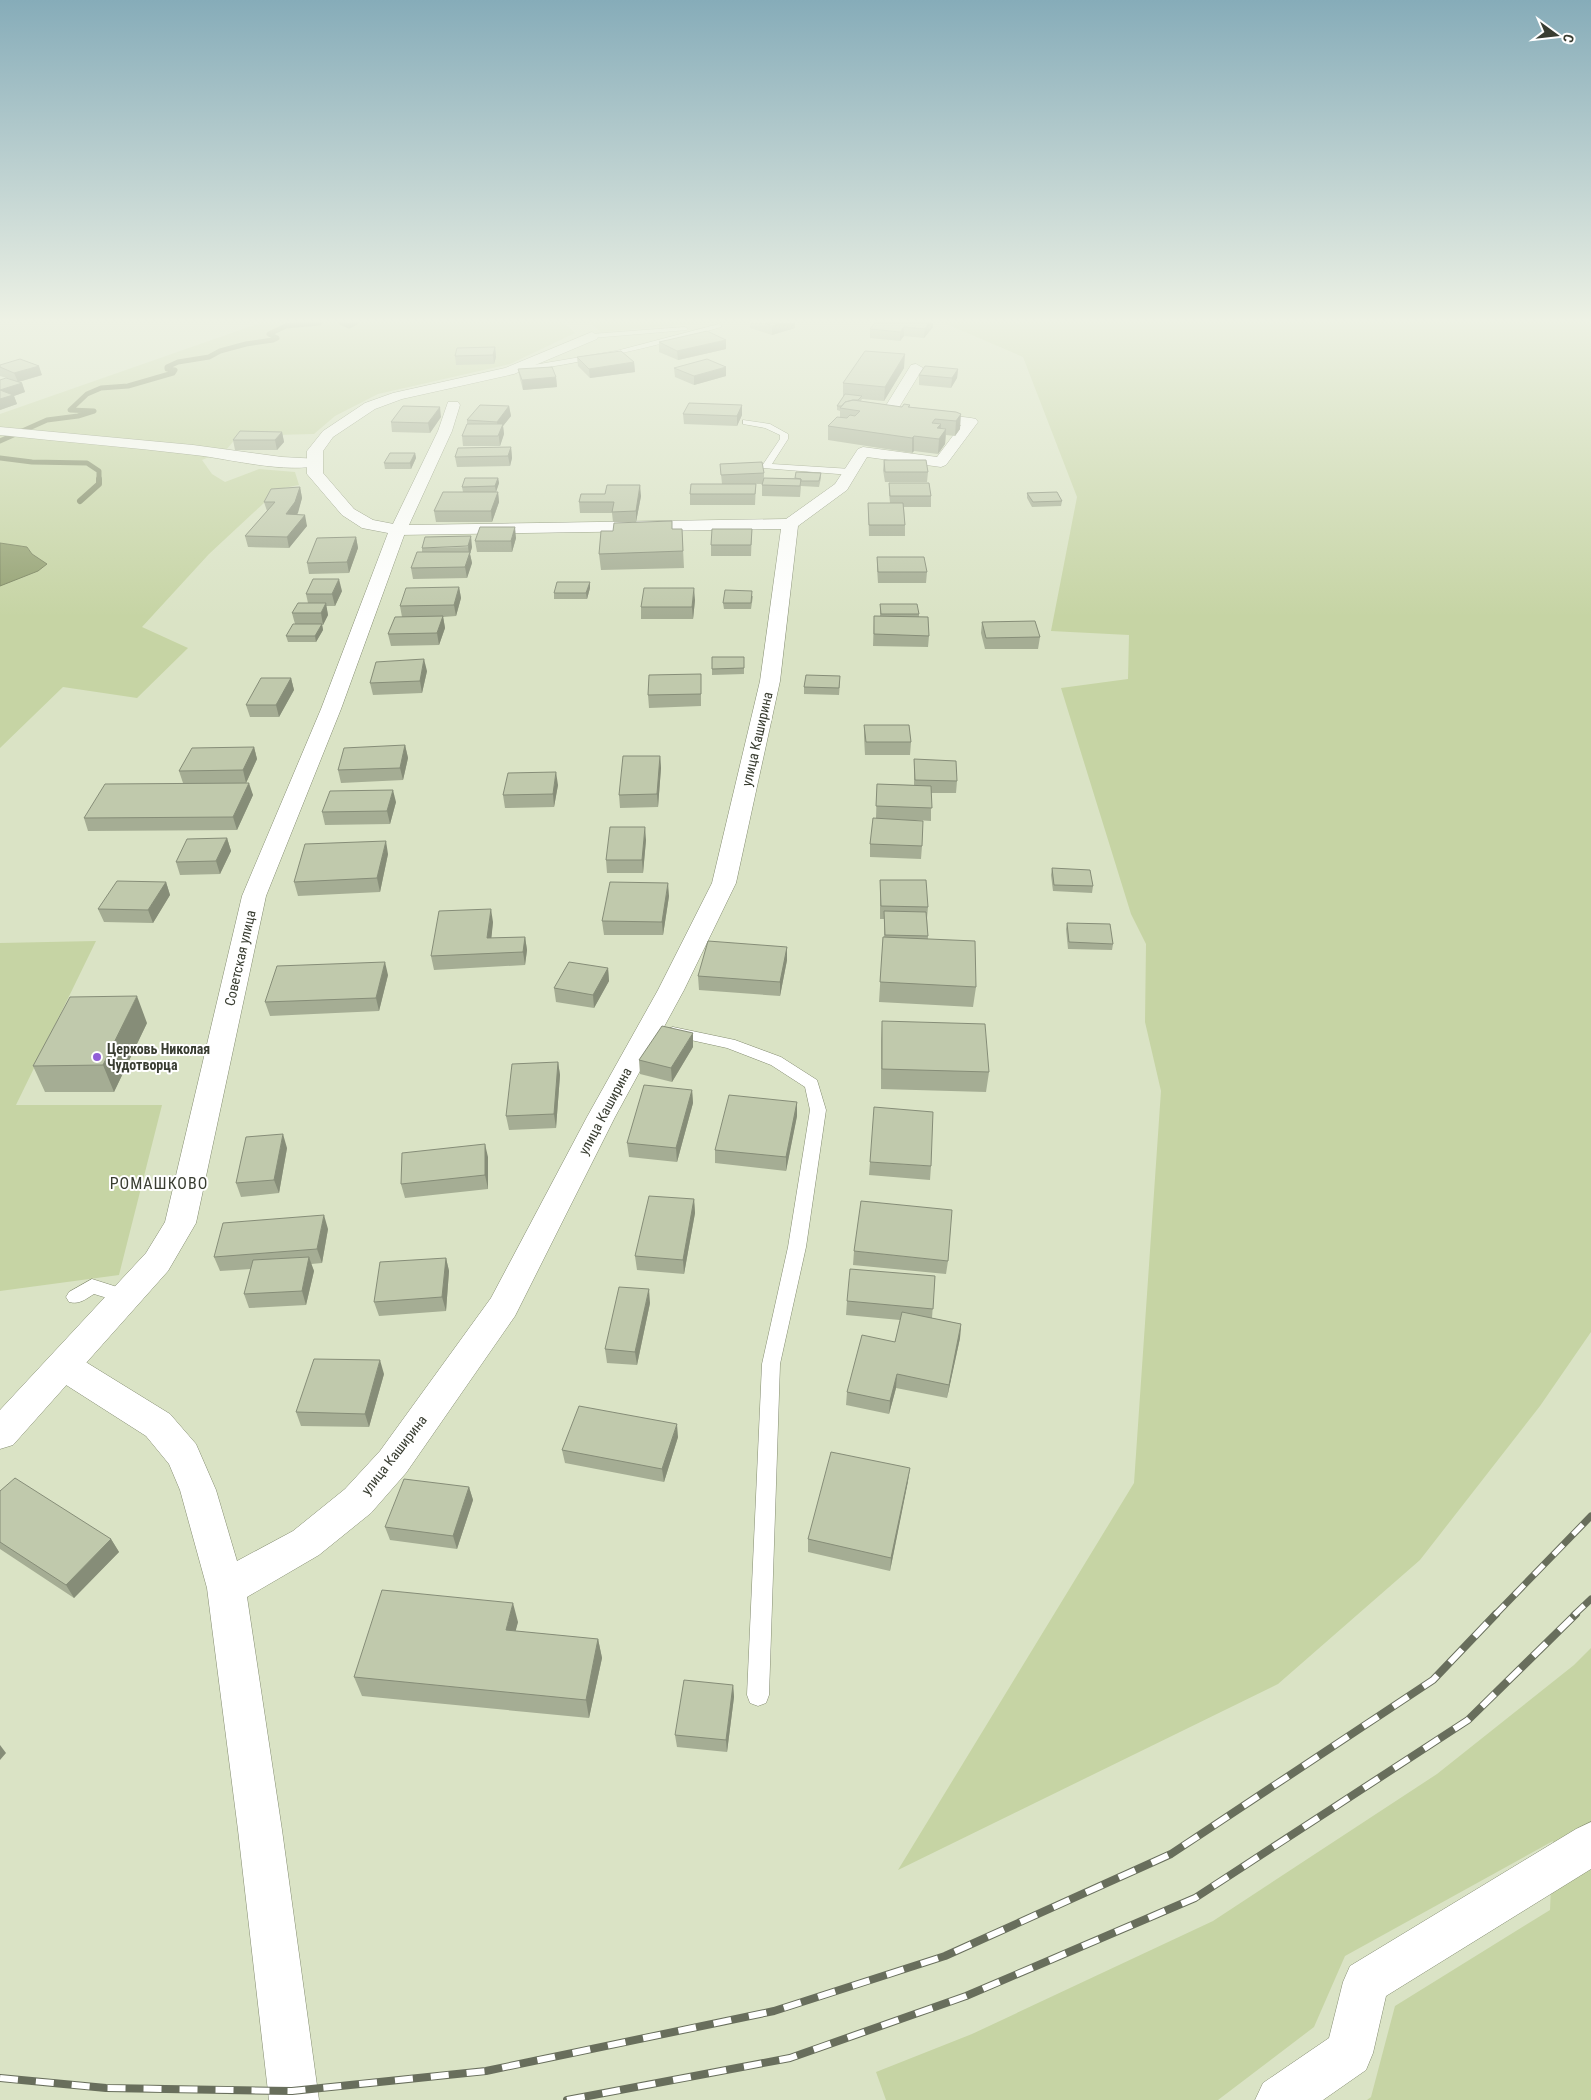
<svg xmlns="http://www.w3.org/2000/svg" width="1591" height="2100" font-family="'Roboto Condensed',sans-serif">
	<rect width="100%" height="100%" fill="#dae3c5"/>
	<path fill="#c6d4a4" d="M260,323H564L575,333L510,364L378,394L335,416L314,434L238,436L226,450L202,460L212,474L225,482L259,469L295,472L299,485L279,489L209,554L142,627L188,648L137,698L63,687L0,748V586L46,564L32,554L27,547L0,543V414Z
		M590,323H702L601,332Z
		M944,323H1591V1332L1540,1406L1420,1560L1278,1684L898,1870L1134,1483L1161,1091L1145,1022L1146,944L1131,914L1061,688L1128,679L1129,635L1051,631L1077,497L1023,357Z
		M96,941L16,1105H162L119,1275L0,1291V943Z
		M1591,1648V2100H1367L1371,2097L1395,2006L1550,1910L1553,1841L1345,1956L1314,2027L1218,2100H886L876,2072L972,2034L1213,1921L1437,1774L1574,1665Z"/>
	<path fill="#94a172" stroke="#79835e" d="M0,543L27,547L32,554L47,564L38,571L0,586Z"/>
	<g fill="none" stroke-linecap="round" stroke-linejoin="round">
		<path stroke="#79835e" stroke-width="5" d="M342,323L349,326L355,323
			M0,441L47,420L78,416L94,411L70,410L87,394L101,388L128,386L173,373L175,370L167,369V367L178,362L209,357L220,351L246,344L273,340L277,338L269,334L286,326L319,323
			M0,458L32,462L87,463L99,471V480"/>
		<path stroke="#79835e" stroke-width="6" d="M80,501L99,484V479"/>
		<g stroke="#848c71" stroke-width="1">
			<path id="lane" d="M719,324L721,325V327C652,348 582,363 510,373L506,371L510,369L616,351Z
				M685,327L688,329L687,330L592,338L589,336L592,334Z
				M743,420L770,424L788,434V439L772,464L851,469L855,472L851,475L763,468L762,466L780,439V435L765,428L743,424Z
				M673,1027L735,1040L781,1057L817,1080L826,1110L806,1247L780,1364L769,1695L766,1703L758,1706L750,1703L747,1695L762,1364L788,1247L810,1110L805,1087L771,1065L727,1048L668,1035L666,1032L668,1029Z
				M92,1279L133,1292L136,1297L133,1302L127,1304L94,1294C86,1299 79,1305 69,1302L66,1297L69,1292Z"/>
		</g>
		<g stroke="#848c71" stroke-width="1">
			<path id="street" d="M916,364L923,368L898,409L971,418L976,419L978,422L946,465L941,467L867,457L847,490L798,526L780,681L736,883L684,990L615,1117L515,1316L406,1473L371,1513L319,1555L247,1597L282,1830L319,2100H269L238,1830L207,1588L180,1490L169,1464L146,1436L52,1376L47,1366L52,1356L64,1352L76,1356L170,1414L196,1444L216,1490L237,1561L293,1531L345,1489L380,1451L491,1298L587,1117L658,990L712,883L760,681L781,529L398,535L392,534L390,530L438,431L448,402H458L460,405L452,431L409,525L786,519L835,484L858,449L863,447L937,457L961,425L889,416L884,415L882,412L911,365Z
				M0,427L193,445L282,457L320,459L323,462L320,465C287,474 230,459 195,455C130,447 65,442 0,435Z
				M1591,1822V1869L1386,1996L1373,2053L1366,2070L1323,2100H1255L1263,2083L1329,2038L1343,1982L1350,1966L1576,1829Z"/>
		</g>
		<g stroke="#848c71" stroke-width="1">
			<path id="secondary" d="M592,332L598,336L597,339L514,374L402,399L375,409L333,437L323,451V473L354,509L373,520L404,526L406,530L341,709L266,896L196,1223L168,1271L13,1445L0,1449V1410L146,1253L165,1222L242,896L321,709L388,533L362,528L342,515L307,474V451L323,431L365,403L393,393L505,368Z"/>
		</g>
		<use href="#lane" fill="#fff" fill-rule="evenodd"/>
		<use href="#street" fill="#fff" fill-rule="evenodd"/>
		<use href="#secondary" fill="#fff" fill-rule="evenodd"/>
		<g stroke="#686e5c" stroke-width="7">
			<path id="rail-far1" d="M1495,1615L1591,1516
				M1574,1615L1591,1599"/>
		</g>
		<g stroke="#686e5c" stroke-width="8">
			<path id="rail" d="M0,2078L106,2088L292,2091L486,2071L774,2011L945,1956L1171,1854L1433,1680L1496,1614
				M567,2100L790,2058L966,1996L1195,1898L1468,1720L1576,1614"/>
		</g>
		<use href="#rail-far1" stroke="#fff" stroke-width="5" stroke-dasharray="14" stroke-linecap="butt"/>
		<use href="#rail" stroke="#fff" stroke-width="6" stroke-dasharray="18" stroke-linecap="butt"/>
	</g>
	<path fill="#a5ad94" d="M750,323H795V328L772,335L750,328Z
		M875,323H933V327L924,338L904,336L900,341L870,338V329Z
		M659,342L726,349L678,360L659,352Z
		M495,347L496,357L494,364L456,365L455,356Z
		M577,357L634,362L635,372L590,378L578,366Z
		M0,365L42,375L19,382L22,383L25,392L14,396L17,404L0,410V380L10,379L0,376Z
		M674,368L726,376L694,385L675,377Z
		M904,368L884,401L862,399L861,401L902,407L910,405V407L956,412L960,429L955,436L946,435L945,444L938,454L914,451L912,453L828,440V426L840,417V411L837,410V406L843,397V383Z
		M518,369L556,377L557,387L523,390L520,379Z
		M958,369L957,378L951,388L919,385V375Z
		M742,405V415L737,426L684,424L683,414Z
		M509,406L511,416L503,426L504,434L500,446H463L462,436L467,424V420Z
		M441,417L430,433L392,432L391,422Z
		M282,432L284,442L277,450H235L233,440Z
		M511,447L512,458L510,466L457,467L455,457Z
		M415,453L416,458L411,469H385L384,463Z
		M884,460L928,472L927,482H885L883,470Z
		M720,464L764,473V478H795L821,473V478L819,487L801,486L800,497L762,496V484H753H756L755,505H690V494L722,484Z
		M498,478L499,483L496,492H498L499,502L492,522H436L434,511L463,492L462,487Z
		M889,483L931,496V507H904L905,525V536H869L868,503H890L889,493Z
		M300,487L302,498L297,514L307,526L289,548L248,547L245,536L267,511L264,502Z
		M1027,493L1062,501L1061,506L1032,507L1027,498Z
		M605,494L641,496L636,522L673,529H682L684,568L601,570L599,554L613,531L635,522H613L612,513H580L579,502Z
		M752,529L751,556H711V545Z
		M356,537L358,548L349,573L309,574L307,563Z
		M516,538L512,552H477L475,541Z
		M472,547L470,554L472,563L467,578L413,579L411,568L422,552V548Z
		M877,557L927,572L926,583H878L877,568Z
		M590,582V588L587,599H554V593Z
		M459,587L461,598L456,616L443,617L445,628L439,645L391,646L388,634L402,617L400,606Z
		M342,591L335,606H326L328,615L323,625H322L323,630L316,642H288L286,636L295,624L292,613L308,603L306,594Z
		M753,596L751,609H724L723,603Z
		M695,600L693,619H641V607Z
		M880,604L919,614V617L929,636L928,647L873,646L874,616H880Z
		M982,622L1040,637L1038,649H985L981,633Z
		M712,657H744V674L712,675Z
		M427,671L422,693L373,695L370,683Z
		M291,678L294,690L279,717H250L246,705Z
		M840,682L839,695L804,694V687Z
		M701,686V706L649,708L648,695Z
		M864,725L911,742L910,755H865L864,737Z
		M405,745L408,758L403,780L341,783L338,770Z
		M254,747L257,759L246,783L253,795L237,830L88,831L84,818L183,783L179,771Z
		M660,756L661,768L658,807L620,808L619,795Z
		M914,759L957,781L956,793H931V821L916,820L922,846L921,859L870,857V844L876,818L877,784L914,785Z
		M558,785L554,807L505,808L503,795Z
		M396,802L390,824L325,825L322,812Z
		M227,838L231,851L220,874L180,875L176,862Z
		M646,840L643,873H607L606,860Z
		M388,854L380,892L298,896L294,882Z
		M1052,868L1093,886L1092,893L1053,891L1051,875Z
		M880,880L928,907L927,918L928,939L976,987L973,1007L879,1002L883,937H884V919H880Z
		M166,882L170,895L153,923L104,922L98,909Z
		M669,896L663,935H604L602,921Z
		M493,922L491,938L525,937L527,950L525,965L434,970L431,956Z
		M1067,923L1113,944L1112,950L1068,949L1066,929Z
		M787,947V960L780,996L699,990L698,976Z
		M608,968L609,981L594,1008L556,1002L554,988Z
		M388,975L379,1011L270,1016L265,1002Z
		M882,1021L989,1072L986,1092L881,1089V1041Z
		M147,1023L114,1092H45L33,1066Z
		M693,1047L672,1082L640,1074L639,1060Z
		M558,1062L560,1075L556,1128L509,1130L506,1116Z
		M692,1090L693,1103L677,1162L629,1157L627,1143Z
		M797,1102V1116L786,1171L715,1163V1150Z
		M287,1148L279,1193L241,1197L236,1183Z
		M488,1157V1189L405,1198L401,1184Z
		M870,1162L931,1166L930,1180L869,1175Z
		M694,1199L695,1213L684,1274L637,1270L635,1256Z
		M328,1229L322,1263L311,1264L314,1271L306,1305L249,1308L244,1294L251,1269L220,1271L214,1257Z
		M854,1251L948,1261L946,1274L853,1265Z
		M446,1258L449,1271L446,1311L379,1316L374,1302Z
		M935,1276L932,1318L961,1324L960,1338L947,1398L896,1388L889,1414L846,1405L847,1392L895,1342L900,1320L846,1315L847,1301Z
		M650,1303L637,1365L607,1363L605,1349Z
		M384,1374L369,1427L301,1426L296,1412Z
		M678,1437L664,1482L565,1463L562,1450Z
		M908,1481L890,1571L808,1552V1539Z
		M469,1487L473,1500L457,1549L390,1540L385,1527Z
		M0,1491L111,1539L119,1552L74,1598L0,1549Z
		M518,1622L515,1631L598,1639L602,1658L589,1718L362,1696L354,1677Z
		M733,1685L734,1697L727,1752L677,1747L675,1735Z"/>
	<path fill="#868d78" d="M780,323H795V328L772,335V326Z
		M929,323H933V327L924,338L925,329Z
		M904,327V336L900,341V332Z
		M726,340V349L678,360L677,351Z
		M495,347L496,357L494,364L493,355Z
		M905,354L904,368L884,401L885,387Z
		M634,362L635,372L590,378L589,369Z
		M39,366L42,375L18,382L14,373Z
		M726,367V376L694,385V376Z
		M958,369L957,378L951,388L952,378Z
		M556,377L557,387L523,390L522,380Z
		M22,383L25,392L14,396L17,404L0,410V390Z
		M742,405V415L737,426V416Z
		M509,406L511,416L503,426L504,434L500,446L497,422Z
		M440,407L441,417L430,433L428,423Z
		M961,414L960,429L955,436L956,421Z
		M941,424L940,437L946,429L945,444L938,454L939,439L937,428Z
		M282,432L284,442L277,450L275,440Z
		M914,436V451L912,453V438Z
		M511,447L512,458L510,466L508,456Z
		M415,453L416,458L411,469L410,463Z
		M498,478L499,483L496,492L495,486Z
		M640,485L641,496L636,522V511Z
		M300,487L302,498L298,513L289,524L286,514Z
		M498,492L499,502L492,522L491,511Z
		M305,515L307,526L289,548L287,537Z
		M515,527L516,538L512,552L511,541Z
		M471,536L472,547L470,554L472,563L467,578L465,567L469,555L468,546Z
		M356,537L358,548L349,573L347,562Z
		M339,579L342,591L335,606L332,594Z
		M590,582V588L587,599L586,593Z
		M459,587L461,598L456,616L454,605Z
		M694,588L695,600L693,619L692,607Z
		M326,603L328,615L323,625L321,613Z
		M443,616L445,628L439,645L437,633Z
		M322,624L323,630L316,642L315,636Z
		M424,659L427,671L422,693L420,681Z
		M291,678L294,690L279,717L276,705Z
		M405,745L408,758L403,780L400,768Z
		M254,747L257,759L246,783L243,770Z
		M660,756L661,768L658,807L657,794Z
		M556,772L558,785L554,807L553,794Z
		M249,783L253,795L237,830L233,817Z
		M393,790L396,802L390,824L387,811Z
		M645,827L646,840L643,873L642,860Z
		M227,838L231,851L220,874L216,861Z
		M386,841L388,854L380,892L377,878Z
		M166,882L170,895L153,923L148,910Z
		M668,883L669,896L663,935L662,922Z
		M491,909L493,922L490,952L487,938Z
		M525,937L527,950L525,965L523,952Z
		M787,947V960L780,996V982Z
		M385,962L388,975L379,1011L376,998Z
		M608,968L609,981L594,1008L593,995Z
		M137,996L147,1023L114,1092L103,1065Z
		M693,1033V1047L672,1082L671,1068Z
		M558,1062L560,1075L556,1128L554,1114Z
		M692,1090L693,1103L677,1162L676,1148Z
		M797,1102V1116L786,1171V1157Z
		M283,1134L287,1148L279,1193L274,1180Z
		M485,1144L488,1157V1189L485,1175Z
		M694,1199L695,1213L684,1274L683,1260Z
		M324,1215L328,1229L322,1263L317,1249Z
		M309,1257L314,1271L306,1305L302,1291Z
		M446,1258L449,1271L446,1311L442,1297Z
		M649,1289L650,1303L637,1365L635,1352Z
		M961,1324L960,1338L947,1398L949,1385Z
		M380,1360L384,1374L369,1427L365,1414Z
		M897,1374L896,1388L889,1414L890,1401Z
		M677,1424L678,1437L664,1482L662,1469Z
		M910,1468L908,1481L890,1571L891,1558Z
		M469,1487L473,1500L457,1549L453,1536Z
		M111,1539L119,1552L74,1598L66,1585Z
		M513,1603L518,1622L511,1649L506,1630Z
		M598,1639L602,1658L589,1718L586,1700Z
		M733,1685L734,1697L727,1752L726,1740Z
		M0,1745L6,1753L0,1760Z"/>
	<path fill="#c0c9ac" stroke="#868d78" d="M765,323H780L772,326Z
		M875,323H929L925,329L904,327L900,332L870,329Z
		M707,331L726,340L677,351L659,342Z
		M495,347L493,355L455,356L457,348Z
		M621,351L634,362L589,369L577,357Z
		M865,351L905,354L885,387L843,383Z
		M20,359L39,366L14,373L0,367V365Z
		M707,359L726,367L694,376L674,368Z
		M925,366L958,369L952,378L919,375Z
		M552,367L556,377L522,380L518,369Z
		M6,378L22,383L0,390V380Z
		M0,390L13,395L0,399Z
		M845,394L862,396L858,400H853L845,402L842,406H837Z
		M853,400L902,407L904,404L910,405L908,407L956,412L961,414L956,421L935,419L932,423L941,424L937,428L946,429L939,439L914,436L912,438L828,426L837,417L847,418L850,415L855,416L860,411L840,408L845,402Z
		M689,403L742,405L737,416L683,414Z
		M480,405L509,406L497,422L467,420Z
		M403,406L440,407L428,423L391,422Z
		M467,424H503L498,436H462Z
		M240,431L282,432L275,440H233Z
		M511,447L508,456L455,457L458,448Z
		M390,453H415L410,463H384Z
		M884,460H926L928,472H885Z
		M762,462L764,473L721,475L720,464Z
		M796,472L821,473L819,481H801V479L795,478Z
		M465,478H498L495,486L462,487Z
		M764,478L801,479L800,486L762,485Z
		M889,483H929L931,496H890Z
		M691,484H756L755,494H690Z
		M607,485H640L636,511L612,512L614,502H579L581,494H605Z
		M300,487L295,502L286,514L305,515L287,537L245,536L275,502H264L271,489Z
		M443,492H498L491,511H434Z
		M1057,492L1062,501L1033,502L1027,493Z
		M868,503H903L905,525H869Z
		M672,521V529H682L683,551L599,554L601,531H613L614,523Z
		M480,527H515L511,541H475Z
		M712,529H752L751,545H711Z
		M471,536L468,546L422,548L425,537Z
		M356,537L347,562L307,563L317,538Z
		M417,552H470L465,567L411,568Z
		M877,557H924L927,572H878Z
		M313,579H339L332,594H306Z
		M557,582H590L586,593H554Z
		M459,587L454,605L400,606L406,588Z
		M644,588H694L692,607H641Z
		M725,590L752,591L751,603H723Z
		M298,603H326L321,613H292Z
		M880,604H917L919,614H881Z
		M443,616L437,633L388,634L395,617Z
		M874,616L928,617L929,636L874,634Z
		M1035,621L1040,637L986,638L982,622Z
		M293,624H322L315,636H286Z
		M712,657H744V668L712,669Z
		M424,659L420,681L370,683L376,662Z
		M701,674V694L648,695L649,675Z
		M806,675L840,676L839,688L804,687Z
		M261,678H291L276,705H246Z
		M864,725H909L911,742H866Z
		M405,745L400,768L338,770L344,748Z
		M254,747L243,770L179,771L192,748Z
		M623,756H660L657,794L619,795Z
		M914,759L956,761L957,781L915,780Z
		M556,772L553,794L503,795L508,773Z
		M249,783L233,817L84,818L105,784Z
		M877,784L931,786L932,808L876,806Z
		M393,790L387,811L322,812L330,791Z
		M873,818L923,821L922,846L870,844Z
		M610,827H645L642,860H606Z
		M227,838L216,861L176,862L187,839Z
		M386,841L377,878L294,882L305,844Z
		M1052,868L1090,870L1093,886L1054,885Z
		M880,880H926L928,907L881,906Z
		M117,881L166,882L148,910L98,909Z
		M610,882L668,883L662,922L602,921Z
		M491,909L487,938L525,937L523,952L431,956L439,911Z
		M884,911L926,912L928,936L885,935Z
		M1067,923L1110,924L1113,944L1069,942Z
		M883,937L975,941L976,987L880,982Z
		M708,941L787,947L780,982L698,976Z
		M385,962L376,998L265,1002L277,966Z
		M569,962L608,968L593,995L554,988Z
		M137,996L103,1065L33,1066L70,997Z
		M882,1021L985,1024L989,1072L882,1069Z
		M662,1026L693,1033L671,1068L639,1060Z
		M558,1062L554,1114L506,1116L512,1064Z
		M644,1085L692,1090L676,1148L627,1143Z
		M729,1095L797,1102L786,1157L715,1150Z
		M874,1107L933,1112L931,1166L870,1162Z
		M283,1134L274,1180L236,1183L246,1137Z
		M485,1144V1175L401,1184L402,1153Z
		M649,1196L694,1199L683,1260L635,1256Z
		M861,1201L952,1210L948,1261L854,1251Z
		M324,1215L317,1249L214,1257L223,1223Z
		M309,1257L302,1291L244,1294L253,1260Z
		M446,1258L442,1297L374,1302L380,1262Z
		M850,1269L935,1276L933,1309L847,1301Z
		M619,1287L649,1289L635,1352L605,1349Z
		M902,1312L961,1324L949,1385L897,1374L890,1401L847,1392L862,1335L895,1342Z
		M314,1359L380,1360L365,1414L296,1412Z
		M579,1406L677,1424L662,1469L562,1450Z
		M831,1452L910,1468L891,1558L808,1539Z
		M15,1478L111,1539L66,1585L0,1542V1491Z
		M404,1479L469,1487L453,1536L385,1527Z
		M382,1590L513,1603L506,1630L598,1639L586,1700L354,1677Z
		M684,1680L733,1685L726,1740L675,1735Z"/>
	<linearGradient id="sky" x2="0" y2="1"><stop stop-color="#86acb9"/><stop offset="0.52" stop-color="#eef2e5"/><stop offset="1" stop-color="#eef2e5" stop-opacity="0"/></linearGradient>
	<rect width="1591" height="617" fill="url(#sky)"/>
	<circle fill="#915ed7" stroke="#fff" stroke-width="2" cx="97" cy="1057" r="5"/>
	<g text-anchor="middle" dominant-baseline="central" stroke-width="4" stroke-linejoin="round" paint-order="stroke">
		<g font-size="14" fill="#393d31" stroke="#fff">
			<text transform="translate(757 739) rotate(-77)">улица Каширина</text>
			<text transform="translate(240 958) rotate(-77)">Советская улица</text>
			<text transform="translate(605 1111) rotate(-62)">улица Каширина</text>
			<text transform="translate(394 1455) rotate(-52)">улица Каширина</text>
		</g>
		<g font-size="14" font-weight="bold" fill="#393d31" stroke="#fff" text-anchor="start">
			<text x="107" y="1049">Церковь Николая<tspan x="107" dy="16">Чудотворца</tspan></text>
		</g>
		<g font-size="16" letter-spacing="1" fill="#393d31" stroke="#fff">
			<text x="159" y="1183">РОМАШКОВО</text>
		</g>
	</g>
	<g transform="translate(1556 35) rotate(105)" stroke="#ffffff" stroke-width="4" paint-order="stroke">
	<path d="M0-4L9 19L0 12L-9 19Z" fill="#393d31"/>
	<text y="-8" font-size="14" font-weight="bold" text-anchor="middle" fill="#393d31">С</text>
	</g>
</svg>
